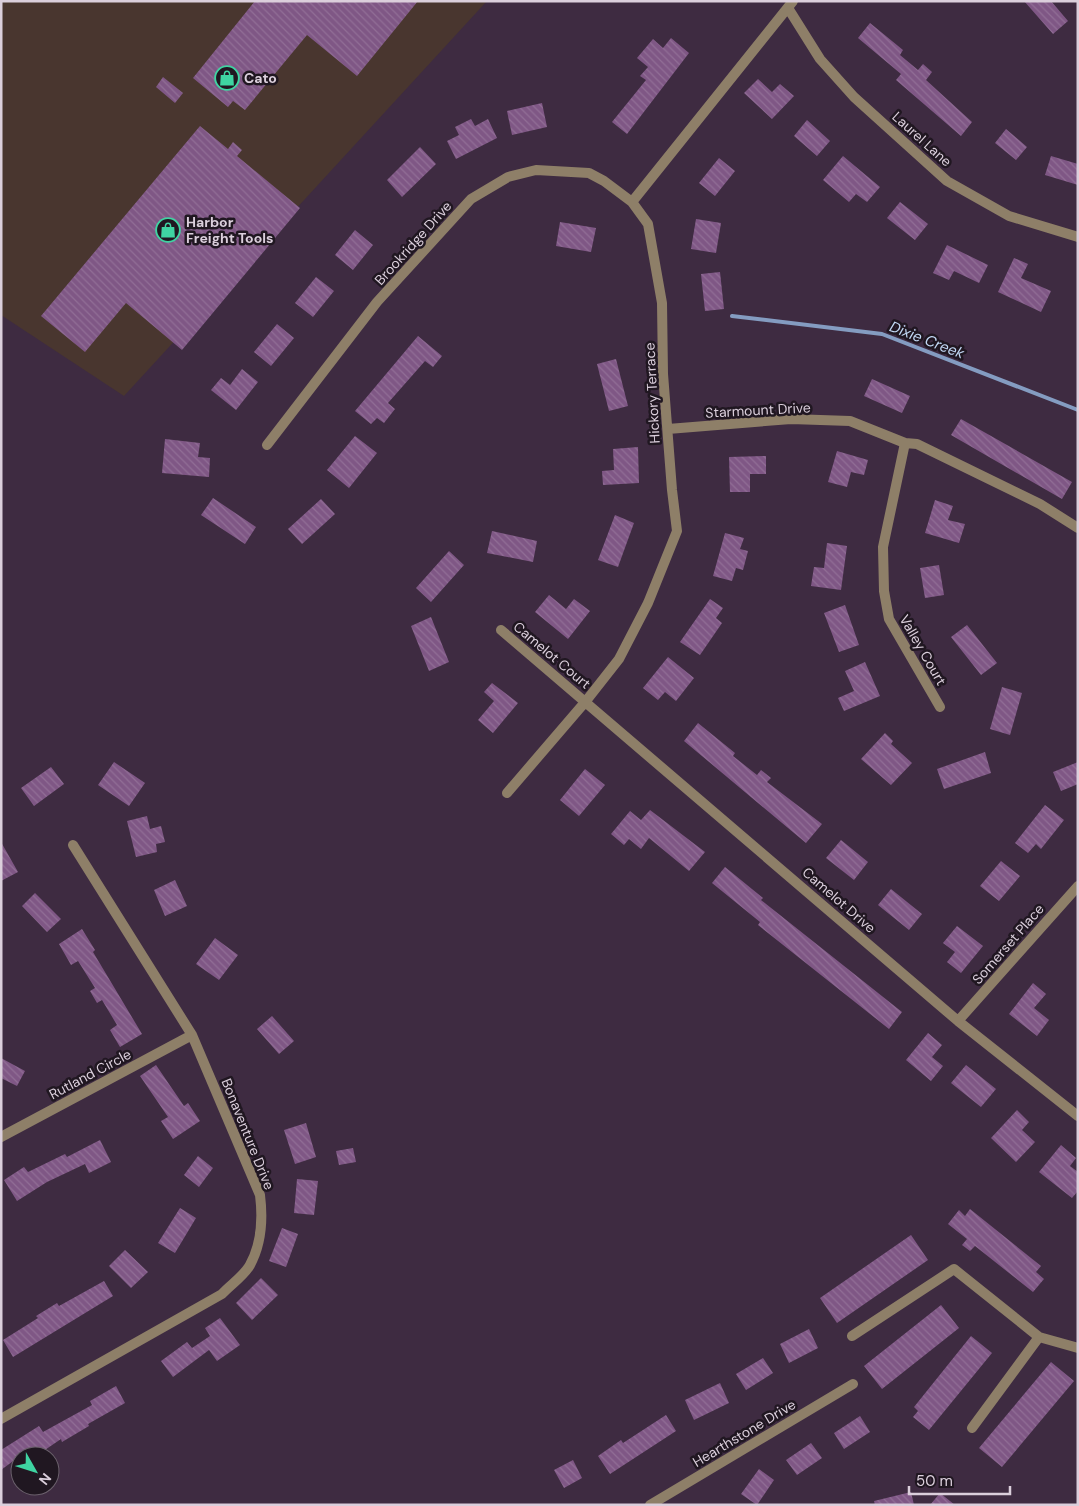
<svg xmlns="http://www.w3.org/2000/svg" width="1079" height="1506" font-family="'DM Sans',sans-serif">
	<defs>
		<pattern id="building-back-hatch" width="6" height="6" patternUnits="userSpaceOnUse" patternTransform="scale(1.25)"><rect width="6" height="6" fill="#7f5785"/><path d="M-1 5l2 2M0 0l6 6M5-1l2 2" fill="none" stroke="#916e96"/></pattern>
	</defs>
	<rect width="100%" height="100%" fill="#3e2b41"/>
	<path fill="#49362f" d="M1,1H487L124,396L1,315Z"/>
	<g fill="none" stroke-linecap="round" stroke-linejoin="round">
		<path stroke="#849cc1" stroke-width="4" d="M732,316L882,334L1078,410"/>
	</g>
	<path fill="url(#building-back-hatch)" d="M255,1H418L357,76L307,35L245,110L233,101L228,107L193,78Z
		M1024,1H1051L1068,21L1053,34Z
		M870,23L903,50L900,55L918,70L923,64L932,72L926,80L972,122L961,136L896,80L901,74L858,38Z
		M671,38L689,53L627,134L612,122L646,80L640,76L648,67L637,58L653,39L663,48Z
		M163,77L183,93L175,103L156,87Z
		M758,79L772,92L780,84L794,96L772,119L744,93Z
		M542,103L547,127L512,135L507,111Z
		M471,119L475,126L488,119L497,138L456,159L447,141L459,135L455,127Z
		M807,120L830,141L817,156L794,136Z
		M200,126L228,149L233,142L242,150L237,156L300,208L182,350L126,303L85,352L41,316Z
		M1006,129L1027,147L1016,160L995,143Z
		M420,147L436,164L402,197L387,180Z
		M843,156L880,187L867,202L856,194L849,202L823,180Z
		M1051,156L1078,164V185L1045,175Z
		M719,158L735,171L715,196L699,183Z
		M900,202L928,224L915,240L887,218Z
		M696,219L721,223L716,253L691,249Z
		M560,222L596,228L591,252L556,246Z
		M355,230L373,245L353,270L335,255Z
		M947,245L988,265L979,283L954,271L949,280L933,273Z
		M1014,258L1028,264L1021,278L1051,291L1041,312L998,292Z
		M720,272L724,309L705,311L701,274Z
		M316,277L334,291L313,317L295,303Z
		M277,324L294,338L271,366L254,352Z
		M418,336L442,356L433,367L425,361L388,403L395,409L384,423L377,418L371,424L355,411Z
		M616,359L628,406L609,411L597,364Z
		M242,369L258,382L236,410L211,390L221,378L230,385Z
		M872,379L910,396L902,413L864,396Z
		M961,419L1072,482L1062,499L951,435Z
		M355,436L377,453L349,488L327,470Z
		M165,439L200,443L198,457L210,458L209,477L162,473Z
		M638,447L639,483L603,485L602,471L614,470L613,449Z
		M837,451L868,460L864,475L851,472L847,487L828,482Z
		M766,456V474H750V492H730L729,457Z
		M213,498L256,527L245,544L201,515Z
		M321,499L335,514L302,544L288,529Z
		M935,500L953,506L948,520L965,524L959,543L925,533Z
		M615,515L634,523L618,567L598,560Z
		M492,531L537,541L533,562L487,553Z
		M725,533L744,538L740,549L748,551L743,570L736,568L732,581L713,576Z
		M827,543L847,546L841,590L811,586L814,567L824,568Z
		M449,551L464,565L431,602L416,588Z
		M939,565L944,595L925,598L920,568Z
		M549,595L566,609L574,599L590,611L568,639L535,612Z
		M710,599L723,608L716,618L722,623L700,655L680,642Z
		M845,605L859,645L839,652L824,613Z
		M431,617L449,662L429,671L411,626Z
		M967,625L997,663L981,675L951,637Z
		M668,657L694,678L676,701L665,692L658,700L643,688Z
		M865,662L880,696L844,711L838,698L854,691L845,671Z
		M492,683L518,703L493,733L478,720L494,701L484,692Z
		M1002,687L1022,693L1010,735L990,729Z
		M698,723L735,753L733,756L757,775L761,770L771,778L767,782L822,824L806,843L684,741Z
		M885,733L893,741L891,744L912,763L891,785L861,759Z
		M985,752L991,773L944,789L937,769Z
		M114,762L145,783L129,806L98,785Z
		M1078,762V784L1061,791L1053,772Z
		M51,767L64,784L34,806L21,788Z
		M585,769L605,785L579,816L560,800Z
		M1045,805L1064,820L1041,849L1036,844L1028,853L1015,843Z
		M650,810L705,852L689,871L649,838L641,849L629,839L624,845L611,834L630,811L641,820Z
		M147,816L150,829L161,826L165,842L156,844L157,852L136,857L127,821Z
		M841,840L868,862L854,880L826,858Z
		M1,842L18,872L1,881Z
		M1001,861L1020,876L999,901L980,886Z
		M725,867L763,898L761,900L902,1012L889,1029L758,925L760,922L712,883Z
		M175,880L187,906L165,916L154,890Z
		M891,889L922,914L909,930L878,905Z
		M35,893L61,919L47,932L22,906Z
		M957,926L983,946L961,973L947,962L955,952L943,943Z
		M82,929L95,950L93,952L142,1034L120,1047L110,1030L117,1025L102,1000L97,1003L90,991L95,988L78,961L71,965L59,944Z
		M215,938L238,955L219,980L196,964Z
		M1033,983L1046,994L1034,1008L1049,1020L1037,1036L1009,1014Z
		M272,1016L294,1041L279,1054L257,1029Z
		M928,1033L942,1045L932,1057L943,1066L931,1081L906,1060Z
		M1,1058L25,1071L17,1086L1,1078Z
		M156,1065L184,1106L188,1103L200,1121L173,1139L161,1121L168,1117L140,1076Z
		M966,1065L996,1089L981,1107L951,1083Z
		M1017,1110L1029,1122L1022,1130L1035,1142L1016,1162L991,1138Z
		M306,1123L316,1157L295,1164L284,1130Z
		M100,1140L111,1162L89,1173L85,1164L47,1182L17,1201L4,1180L24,1167L28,1172L65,1154L67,1157Z
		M1061,1145L1076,1158L1070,1166L1078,1172V1191L1072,1198L1039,1172Z
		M353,1148L356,1162L339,1165L336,1151Z
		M198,1156L213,1168L199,1187L184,1175Z
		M297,1179L318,1181L314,1215L294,1213Z
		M180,1208L196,1218L175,1253L158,1243Z
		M970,1209L1041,1266L1036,1272L1044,1279L1033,1292L975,1246L970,1251L962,1245L967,1239L948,1224L959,1210L965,1216Z
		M282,1228L298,1234L286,1267L269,1261Z
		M911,1235L928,1260L837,1323L820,1298Z
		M125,1250L148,1272L131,1288L109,1266Z
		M261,1278L278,1295L252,1320L236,1303Z
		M104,1281L113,1296L13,1357L3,1340L38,1318L36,1316L57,1303L59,1306Z
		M941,1305L959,1328L882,1389L864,1366Z
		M220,1318L240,1345L217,1361L209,1350L173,1377L161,1361L187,1342L192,1348L210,1336L205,1328Z
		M809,1329L818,1348L789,1363L780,1344Z
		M971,1336L992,1353L929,1430L913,1417L918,1411L914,1407Z
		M763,1358L773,1373L746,1390L736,1374Z
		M1051,1362L1074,1381L1002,1467L979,1448Z
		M720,1383L729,1403L694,1420L685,1400Z
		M116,1386L125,1403L88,1424L89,1426L62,1442L61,1439L36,1456H20L1,1470V1450L39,1426L43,1432L92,1405L90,1401Z
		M666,1415L676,1431L610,1474L598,1456L621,1440L623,1443Z
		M860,1416L870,1432L844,1449L834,1433Z
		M811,1443L822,1458L797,1475L786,1460Z
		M573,1460L582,1478L564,1488L554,1470Z
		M759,1469L774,1480L757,1505L741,1494Z
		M911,1492L914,1505H875L874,1501Z
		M940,1493L955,1505H930Z"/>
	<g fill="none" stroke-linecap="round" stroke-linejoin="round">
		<path stroke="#8e7f68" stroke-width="10" d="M788,8L820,59L854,97L947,181L1009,216L1078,237
			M632,202L793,1
			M668,429L791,419L850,421L905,443
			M267,445L377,302L471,199L508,177L536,170L589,173L604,181L632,202L648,224L662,303L663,374L672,490L677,531L648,603L619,659L586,701L507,793
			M501,630L958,1021L1078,1116
			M940,707L889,619L884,591L883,547L905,443L917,444L1040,504L1078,528
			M958,1021L1078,886
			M1,1137L192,1035
			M852,1336L954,1269L1039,1337L1078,1348
			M1,1419L222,1294C230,1285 244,1276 250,1265C262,1243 263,1219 260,1195L192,1035L73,845
			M972,1428L1039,1337
			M650,1505L853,1384"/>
	</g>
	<defs>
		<g id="shop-ring" transform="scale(1.25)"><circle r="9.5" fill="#201721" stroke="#3fd4a2" stroke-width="1.5"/><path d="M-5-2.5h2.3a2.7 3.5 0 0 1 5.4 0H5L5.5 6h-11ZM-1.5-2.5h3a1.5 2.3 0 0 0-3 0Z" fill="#3fd4a2"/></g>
	</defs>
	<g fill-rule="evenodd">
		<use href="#shop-ring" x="227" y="78"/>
		<use href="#shop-ring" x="168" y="230"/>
	</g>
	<g text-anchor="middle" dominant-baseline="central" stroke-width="5" stroke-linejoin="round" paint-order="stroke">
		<g font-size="14" font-weight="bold" fill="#dbcfdc" stroke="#201721" text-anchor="start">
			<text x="244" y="78">Cato</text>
			<text x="186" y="222">Harbor<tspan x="186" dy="16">Freight Tools</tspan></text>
		</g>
		<g font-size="14" fill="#dbcfdc" stroke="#201721">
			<text transform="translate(922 139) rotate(42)">Laurel Lane</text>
			<text transform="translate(413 243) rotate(-48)">Brookridge Drive</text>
			<text transform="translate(652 393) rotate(-93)">Hickory Terrace</text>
			<text transform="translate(758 410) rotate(-3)">Starmount Drive</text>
			<text transform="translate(923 650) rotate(60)">Valley Court</text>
			<text transform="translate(552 655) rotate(40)">Camelot Court</text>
			<text transform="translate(839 900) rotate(41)">Camelot Drive</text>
			<text transform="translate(1008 944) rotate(-49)">Somerset Place</text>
			<text transform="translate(90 1074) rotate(-28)">Rutland Circle</text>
			<text transform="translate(248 1134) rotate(68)">Bonaventure Drive</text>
			<text transform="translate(744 1433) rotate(-31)">Hearthstone Drive</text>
		</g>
		<g font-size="15" font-style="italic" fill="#c2d8f4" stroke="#201721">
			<text transform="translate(927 340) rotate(21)">Dixie Creek</text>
		</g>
	</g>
	<rect width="1079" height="1506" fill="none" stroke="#dbcfdc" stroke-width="5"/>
	<g transform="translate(35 1471) rotate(129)"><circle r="24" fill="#201721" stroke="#6b616c"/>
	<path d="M0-4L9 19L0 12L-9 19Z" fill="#3fd4a2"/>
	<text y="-8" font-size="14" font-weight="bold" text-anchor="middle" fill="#dbcfdc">N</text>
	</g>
	<path d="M909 1486v8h101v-8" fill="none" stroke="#dbcfdc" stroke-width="2.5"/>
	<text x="916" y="1486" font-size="15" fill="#dbcfdc" stroke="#201721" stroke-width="4" paint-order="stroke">50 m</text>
</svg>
